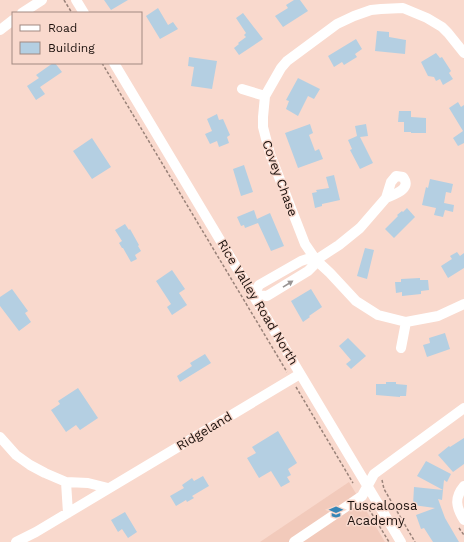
<svg xmlns="http://www.w3.org/2000/svg" width="464" height="542" font-family="'Work Sans',sans-serif">
	<rect width="100%" height="100%" fill="#f9d9cd"/>
	<path fill="#f2cabb" d="M349,482L385,542H260Z"/>
	<path fill="#b4cfe2" d="M104,0H128L111,10Z
		M294,0H300L308,11L283,27L275,16L288,8L286,5Z
		M158,8L168,25L173,22L178,29L160,39L146,16Z
		M243,13L263,39L239,55L234,48L239,44L238,43L246,37L244,35L246,33L236,18Z
		M377,31L389,32V37L406,40L405,54L375,51Z
		M356,39L362,49L355,54L357,57L344,65L342,62L334,67L328,56Z
		M436,53L440,58L442,57L451,71L449,73L453,79L443,85L440,79L436,81L434,77L428,76L421,62Z
		M189,57L217,61L212,89L191,86L194,67L188,66Z
		M53,63H55L62,72L40,87L45,94L36,100L27,86L39,78L36,75Z
		M298,78L320,89L314,99L308,96L298,116L286,109L289,101L286,100Z
		M458,102L461,107L464,105V143L458,146L453,138L463,131L449,108Z
		M399,111H411V117L426,118V133H411V132H404V122H398Z
		M217,114L219,120L223,119L230,135L227,137L229,143L219,147L217,141L210,144L205,134L212,131L207,119Z
		M310,124L313,133L309,135L315,151L319,149L323,159L298,168L285,133Z
		M366,124L368,136L360,137L373,163L360,169L350,150L352,149L348,140L357,136L355,126Z
		M92,138L111,167L92,179L73,151Z
		M244,165L253,192L241,196L233,169Z
		M334,175L340,200L322,204V206L315,208L312,193L317,192L316,190L329,188L326,177Z
		M430,179L453,184L451,193L446,192L444,203L454,205L453,212L445,210L443,217L434,215L436,208L422,205L426,187L428,188Z
		M407,208L415,217L394,238L385,229L398,216L397,215L402,211L403,212Z
		M254,210L257,219L270,213L284,246L271,251L258,223L245,228L244,225L241,226L237,217Z
		M125,224L129,230L130,229L139,245L138,246L141,251L135,255L137,259L131,262L123,248H122L119,243L122,241L115,230Z
		M365,248L374,250L367,279L357,276Z
		M457,252L460,256L464,253V268L448,278L441,266L452,259L450,256Z
		M172,270L185,289L179,293L187,305L172,315L167,307L171,304L156,281Z
		M420,278V280H428L429,290L421,291V294L402,296V292L396,293L395,282H401V279Z
		M12,289L28,311L25,313L31,322L19,331L0,306V297Z
		M311,289L322,307L309,316L310,317L303,322L291,301Z
		M445,333L450,349L427,357L423,345L430,343L429,338Z
		M348,338L366,356L351,369L346,364L351,360L339,346Z
		M205,354L211,363L180,382L177,376L192,366L190,363Z
		M386,382H396V384L407,385L406,396H400V397L376,395V384H386Z
		M78,388L98,418L80,430L76,425L66,432L51,410L60,404L58,401Z
		M278,431L297,463L288,469L291,475L287,477L290,482L281,487L271,471L259,478L247,458L256,453L252,447Z
		M464,438V464L453,472L438,455L449,446L450,447Z
		M426,461L451,474L447,482L444,480L443,490L417,476Z
		M203,476L209,486L192,496L194,498L187,502L186,500L176,506L170,496L184,488L182,485L192,478L194,481Z
		M414,487L443,490L442,500L438,499L445,518L459,542H433L424,528L421,529L416,515L435,508L413,505Z
		M125,512L137,532L128,538L122,529L118,532L111,520Z"/>
	<g fill="none" stroke-linecap="round" stroke-linejoin="round">
		<path stroke="#998279" stroke-width="1.5" stroke-dasharray="3 2" stroke-linecap="butt" d="M64,0L72,13
			M102,63L287,372
			M296,387L353,483
			M382,480L384,489L415,542
			M369,509L389,542
			M459,528L464,535"/>
		<path stroke="#fff" stroke-width="10" d="M76,0L84,13
			M22,13L42,0
			M0,30L13,20
			M464,53L448,33L442,27L427,18L403,8L381,9L371,10L354,16L337,24L287,61L281,68L265,96L263,117V127L270,154L305,244L316,260L330,273L356,301L378,315L406,322L438,316L464,304
			M114,63L401,542
			M242,89L265,96
			M396,176L403,177C412,189 395,194 386,198L391,182Z
			M316,260L307,259L301,261L259,285L254,295L267,296L308,271L313,266L316,260L339,245L360,228L386,198
			M401,348L406,322
			M0,437L16,455L30,465L45,473L66,482L88,483L108,488
			M66,482L68,513
			M464,486C454,498 456,507 464,520
			M16,542L36,532L300,374
			M294,542L362,496L374,474L464,408"/>
	</g>
	<defs><path id="oneway-solid" d="M-6-.8H1V-3.2L6.5 0L1 3.2V.8H-6Z"/></defs>
	<use fill="#999493" href="#oneway-solid" transform="translate(288 284) rotate(-32)"/>
	<defs>
		<g id="school-bare" transform="scale(1.08)"><path d="M0-5L7-2L0 1L-7-2ZM-4 1L0 2.5L4 1V4Q0 6-4 4Z" fill="#3686b7" stroke="#f9d9cd" stroke-width="2.5" paint-order="stroke"/></g>
	</defs>
	<g fill-rule="evenodd">
		<use href="#school-bare" x="336" y="512"/>
	</g>
	<g text-anchor="middle" dominant-baseline="central" stroke-width="3" stroke-linejoin="round" paint-order="stroke">
		<g font-size="13" fill="#1d120e" stroke="#f9d9cd">
			<text transform="translate(280 178) rotate(70)">Covey Chase</text>
			<text transform="translate(258 302) rotate(59)">Rice Valley Road North</text>
			<text transform="translate(204 431) rotate(-31)">Ridgeland</text>
		</g>
		<g font-size="13" fill="#1d120e" stroke="#f9d9cd" text-anchor="start">
			<text x="347" y="505">Tuscaloosa<tspan x="347" dy="15">Academy</tspan></text>
		</g>
	</g>
	<rect x="12" y="12" width="130" height="52" fill="#f9d9cd" stroke="#a18981"/>
	<rect x="20" y="25" width="20" height="6" fill="#ffffff" stroke="#a18981"/>
	<text x="48" y="32" font-size="12" fill="#1d120e">Road</text>
	<rect x="20" y="42" width="20" height="12" fill="#b4cfe2" stroke="#a18981"/>
	<text x="48" y="52" font-size="12" fill="#1d120e">Building</text>
</svg>
